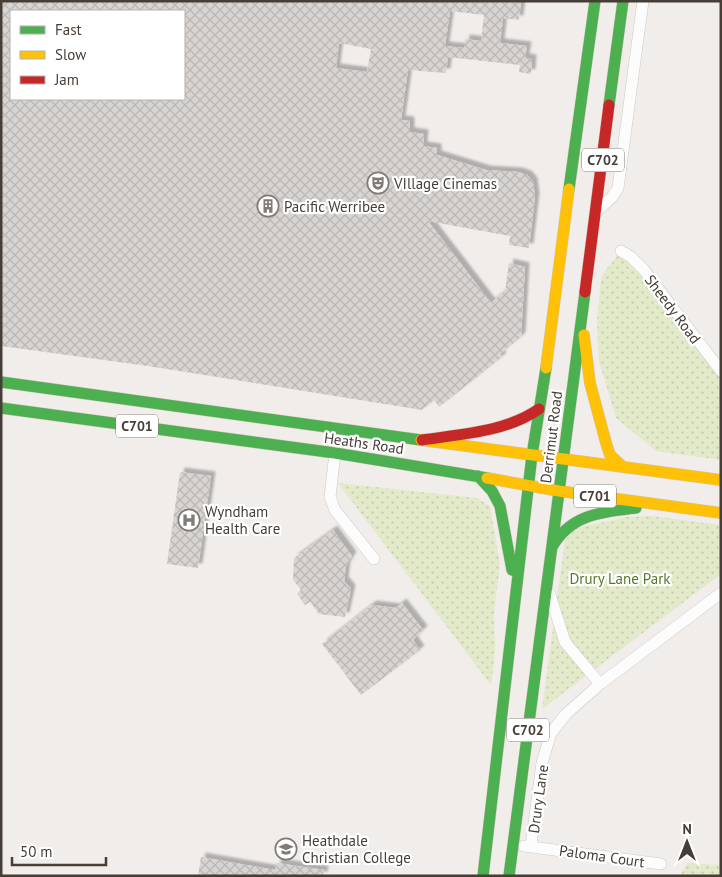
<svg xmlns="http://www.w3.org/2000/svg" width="722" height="877" font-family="'PT Sans',sans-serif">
	<defs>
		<pattern id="grass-dots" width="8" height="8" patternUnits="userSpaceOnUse" patternTransform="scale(1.25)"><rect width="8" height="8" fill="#e3eaca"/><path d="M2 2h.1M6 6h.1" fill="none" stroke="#c4caae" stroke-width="1.8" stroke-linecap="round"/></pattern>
		<pattern id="building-cross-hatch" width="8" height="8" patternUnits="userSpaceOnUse" patternTransform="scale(1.25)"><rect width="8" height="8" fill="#d8d4d1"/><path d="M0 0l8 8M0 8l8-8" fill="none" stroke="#bbb7b4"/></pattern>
		<filter id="shadow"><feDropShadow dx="4.5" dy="-4.5" stdDeviation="1" flood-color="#0004"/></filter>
	</defs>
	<rect width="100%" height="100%" fill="#f0edea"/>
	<path fill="url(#grass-dots)" d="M621,251L721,376V460L656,451L616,418L599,361L597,321L601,279L605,271Z
		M338,483L477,498L490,506L500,565L494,611L495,653L491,685Z
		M652,516L721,525V574L542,709L565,540L577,528L626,517Z
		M687,863L721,865V876H680Z"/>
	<path fill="url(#building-cross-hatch)" fill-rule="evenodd" filter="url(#shadow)" d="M1,1H510L521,3L519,20L503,18L500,43L527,46L525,58L532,59L531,74L519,72L520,65L448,57L446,73L408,70L401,120L410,121V132L424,134L423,146L437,148V155L486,170L518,172L527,175L533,182L535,197L529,248L509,245L510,236L428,221L491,303L505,291L509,263L525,267L521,337L500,354L502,357L439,407L434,400L422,410L148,366L1,346ZM11,11H184V99H11ZM450,11L484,15L481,41L465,39L464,48L445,46ZM339,43L371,49L367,72L336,68Z
		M180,472L211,476L198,568L167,564Z
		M333,530L352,556L346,566L344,581L351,589L345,617L319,614L310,602L305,605L297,594L301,590L293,580L294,558Z
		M402,603L423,630L413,640L420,650L361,695L322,644L372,605L396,608Z
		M201,857L275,870L277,863L324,870L323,876H198Z"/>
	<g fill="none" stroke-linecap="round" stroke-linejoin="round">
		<g stroke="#ccc9c6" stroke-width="12">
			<path id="street" d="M596,212L612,197L618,188L643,1
				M621,251L631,257L644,270L721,371
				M335,453L330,497L335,510L374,559
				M550,595L565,642L600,684
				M524,846L661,864
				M531,846L542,763L551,733L566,714L600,684L721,593"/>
		</g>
		<g stroke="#d2c5b7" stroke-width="12">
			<path id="fast" d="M609,105L623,1
				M569,189L595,1
				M1,382L421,440
				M1,408L335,453L487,478
				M478,476L492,491L500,506L512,570
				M552,547C571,514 602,512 636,508
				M483,876L532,455L546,368
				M509,876L585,292"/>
		</g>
		<g stroke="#d2c5b7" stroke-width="12">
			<path id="slow" d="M584,335L590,383L606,443L610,455L623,467
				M546,368L569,189
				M421,440L721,480
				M487,478L559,491L721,513"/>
		</g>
		<g stroke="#d2c5b7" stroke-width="12">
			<path id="jam" d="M585,292L609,105
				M422,440C461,434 506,432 539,409"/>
		</g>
		<use href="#street" stroke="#fdfcfc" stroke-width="11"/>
		<use href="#fast" stroke="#4caf50" stroke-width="11"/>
		<use href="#slow" stroke="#ffc107" stroke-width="11"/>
		<use href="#jam" stroke="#c62828" stroke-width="11"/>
	</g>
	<defs>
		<g id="theatre-ring" transform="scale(1.125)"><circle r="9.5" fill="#fff" stroke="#827b75" stroke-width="1.5"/><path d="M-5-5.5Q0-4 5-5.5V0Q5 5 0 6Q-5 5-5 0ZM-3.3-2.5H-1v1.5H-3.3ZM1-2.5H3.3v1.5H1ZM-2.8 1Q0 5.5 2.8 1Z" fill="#827b75"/></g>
		<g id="building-ring" transform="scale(1.125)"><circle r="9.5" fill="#fff" stroke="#827b75" stroke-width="1.5"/><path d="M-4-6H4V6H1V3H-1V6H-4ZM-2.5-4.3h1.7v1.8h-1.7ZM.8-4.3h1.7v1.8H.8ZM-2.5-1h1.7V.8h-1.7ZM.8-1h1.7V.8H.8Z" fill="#827b75"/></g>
		<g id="hospital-ring" transform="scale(1.125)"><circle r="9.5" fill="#fff" stroke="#827b75" stroke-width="1.5"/><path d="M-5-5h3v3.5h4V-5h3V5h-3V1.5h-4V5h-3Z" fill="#827b75"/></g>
		<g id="school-ring" transform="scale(1.125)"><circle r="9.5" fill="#fff" stroke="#827b75" stroke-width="1.5"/><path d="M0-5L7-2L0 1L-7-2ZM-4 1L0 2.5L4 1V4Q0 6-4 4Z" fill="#827b75"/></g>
	</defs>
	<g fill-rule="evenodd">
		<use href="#theatre-ring" x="378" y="183"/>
		<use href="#building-ring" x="268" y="206"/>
		<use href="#hospital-ring" x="189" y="520"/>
		<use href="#school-ring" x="286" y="849"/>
	</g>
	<g text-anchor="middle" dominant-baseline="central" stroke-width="4.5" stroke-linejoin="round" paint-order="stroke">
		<g fill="#fff" stroke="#7e7772" stroke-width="1">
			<rect x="582" y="148.5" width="42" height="23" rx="4"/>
			<rect x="116" y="414.5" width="42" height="23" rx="4"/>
			<rect x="574" y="484.5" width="42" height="23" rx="4"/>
			<rect x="507" y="718.5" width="42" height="23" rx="4"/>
		</g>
		<g font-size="14" font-weight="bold" fill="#463d36">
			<text x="603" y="160">C702</text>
			<text x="137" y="426">C701</text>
			<text x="595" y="496">C701</text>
			<text x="528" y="730">C702</text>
		</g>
		<g font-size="15" fill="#463d36" stroke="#fff" text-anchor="start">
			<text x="394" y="183">VIllage Cinemas</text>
			<text x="284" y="206">Pacific Werribee</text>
			<text x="205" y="511">Wyndham<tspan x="205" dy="17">Health Care</tspan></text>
			<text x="302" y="840">Heathdale<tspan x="302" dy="17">Christian College</tspan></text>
		</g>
		<g font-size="15" fill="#463d36" stroke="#fff">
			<text transform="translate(673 309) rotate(53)">Sheedy Road</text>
			<text transform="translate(551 437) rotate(-83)">Derrimut Road</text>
			<text transform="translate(364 443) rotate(8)">Heaths Road</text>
			<text transform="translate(538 799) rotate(-82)">Drury Lane</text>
			<text transform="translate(602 856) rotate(8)">Paloma Court</text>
		</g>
		<g font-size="15" fill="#56772a" stroke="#fff">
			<text x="620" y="578">Drury Lane Park</text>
		</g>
	</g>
	<rect width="722" height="877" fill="none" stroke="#463d36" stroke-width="5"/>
	<rect x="10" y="10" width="175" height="90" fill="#ffffff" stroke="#b5b1af"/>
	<rect x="20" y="26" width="25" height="8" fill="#4caf50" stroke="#b5b1af"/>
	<text x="55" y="35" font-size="15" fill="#463d36">Fast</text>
	<rect x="20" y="51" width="25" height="8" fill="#ffc107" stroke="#b5b1af"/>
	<text x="55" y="60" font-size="15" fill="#463d36">Slow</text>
	<rect x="20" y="76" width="25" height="8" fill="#c62828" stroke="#b5b1af"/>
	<text x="55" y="85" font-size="15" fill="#463d36">Jam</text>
	<g transform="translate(687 842)" stroke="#ffffff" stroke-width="4" paint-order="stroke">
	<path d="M0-4L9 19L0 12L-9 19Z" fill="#463d36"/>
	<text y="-8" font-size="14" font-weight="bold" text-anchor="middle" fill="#463d36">N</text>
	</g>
	<path d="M12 857v8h94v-8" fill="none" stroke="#463d36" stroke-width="2.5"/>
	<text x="20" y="857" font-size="15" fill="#463d36" stroke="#ffffff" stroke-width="4" paint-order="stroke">50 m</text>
</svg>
